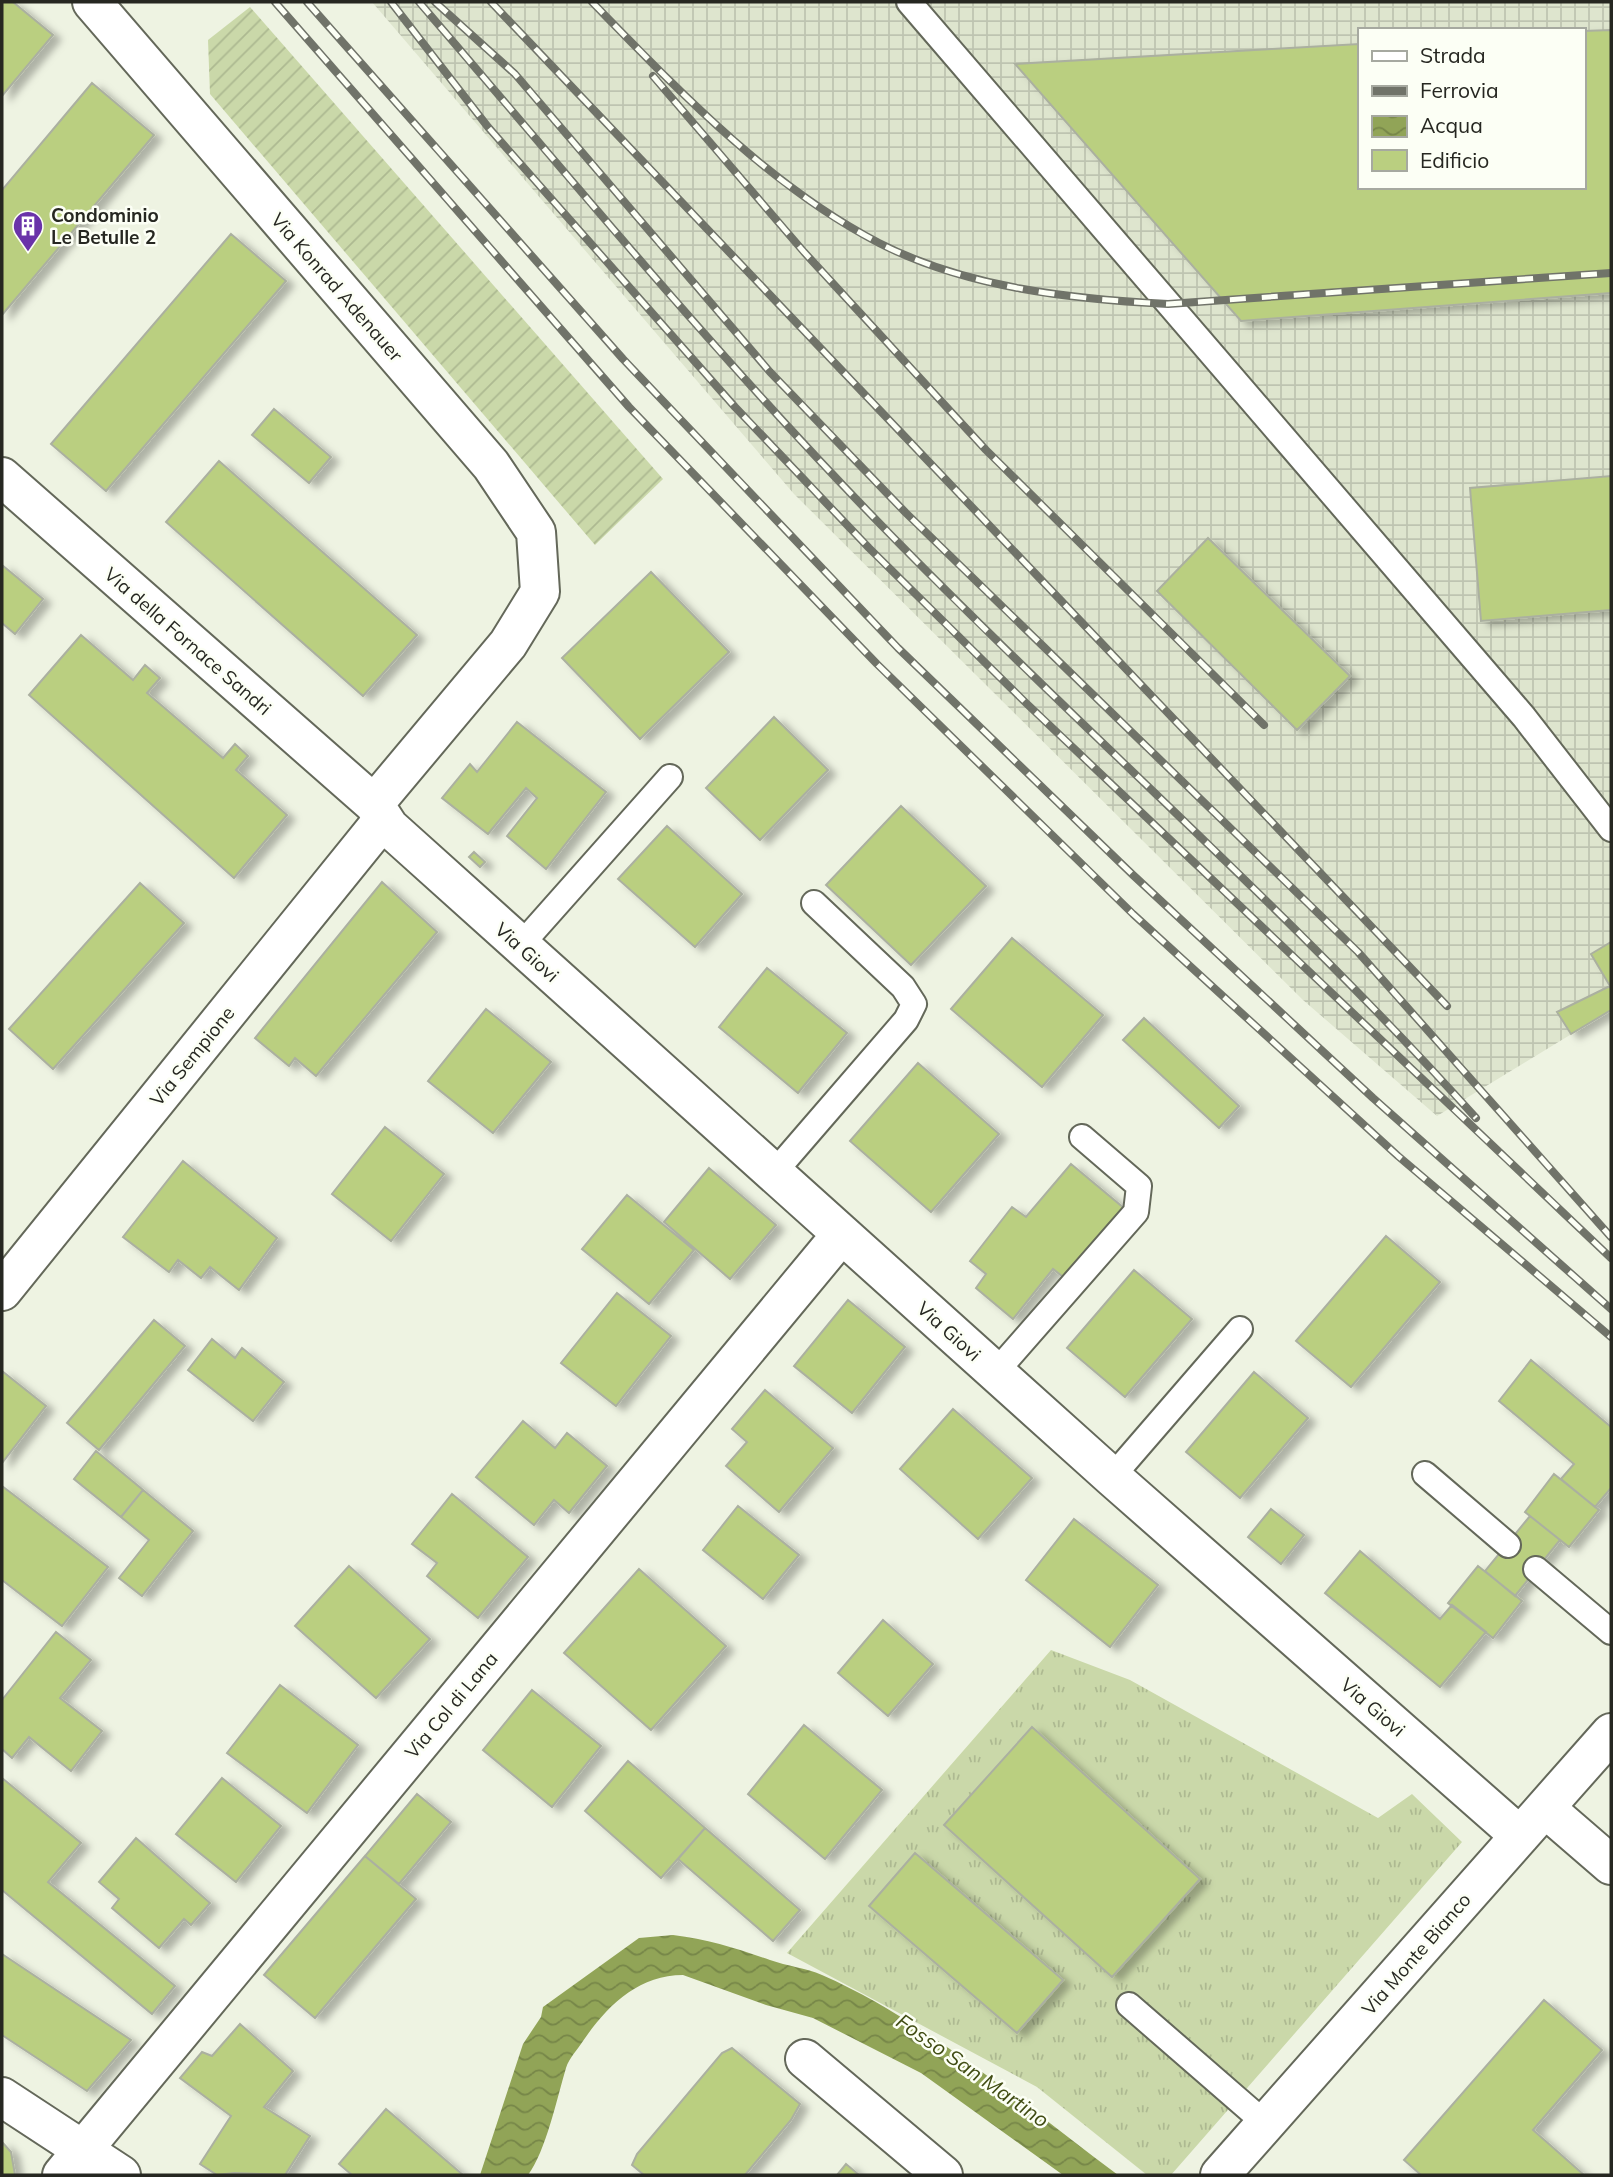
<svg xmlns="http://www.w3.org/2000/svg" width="1613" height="2177" font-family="Mulish,sans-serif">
	<defs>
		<pattern id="industrial-grid" width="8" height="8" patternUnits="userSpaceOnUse" patternTransform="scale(1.75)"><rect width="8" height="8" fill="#dee5ce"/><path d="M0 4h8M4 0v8" fill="none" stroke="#bec4b1"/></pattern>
		<pattern id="grass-tufts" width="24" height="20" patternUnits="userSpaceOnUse" patternTransform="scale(1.75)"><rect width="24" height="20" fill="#cad8a9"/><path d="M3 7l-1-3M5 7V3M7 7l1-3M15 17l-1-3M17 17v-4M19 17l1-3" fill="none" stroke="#adb991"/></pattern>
		<pattern id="garden-furrows" width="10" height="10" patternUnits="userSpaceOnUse" patternTransform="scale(1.75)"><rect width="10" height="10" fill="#cad8a9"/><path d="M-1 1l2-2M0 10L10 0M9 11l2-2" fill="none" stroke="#adb991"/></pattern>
		<pattern id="water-waves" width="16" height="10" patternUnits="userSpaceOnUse" patternTransform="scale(1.75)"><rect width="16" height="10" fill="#91a457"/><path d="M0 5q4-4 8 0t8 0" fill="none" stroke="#768648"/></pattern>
		<filter id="shadow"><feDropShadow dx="8" dy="4.5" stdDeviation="3.5" flood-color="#0004"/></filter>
	</defs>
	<rect width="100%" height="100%" fill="#eef3e2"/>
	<path fill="url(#industrial-grid)" fill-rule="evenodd" d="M372,2H1611V1010L1437,1116L1303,1000L794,494ZM1359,30H1583V187H1359Z"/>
	<path fill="url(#grass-tufts)" d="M1051,1650L1130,1680L1378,1818L1412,1794L1462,1842L1171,2175H1147L1037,2087L787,1953Z"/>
	<path fill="url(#garden-furrows)" d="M250,7L663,479L595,545L210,94L208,40Z"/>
	<path fill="url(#water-waves)" d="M673,1935C708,1939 738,1949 770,1960C787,1966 806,1968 822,1975C927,2021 1026,2107 1118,2175H1063L921,2073L813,2018L766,2005L683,1975C638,1975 607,2006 583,2041C578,2049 569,2058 566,2068C557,2098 546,2151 528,2175H480L523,2044L541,2017L543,2007L639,1938Z"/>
	<path fill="#bacf80" stroke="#abb0a0" stroke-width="2" filter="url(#shadow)" d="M2,2H13L53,35L2,96Z
		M1611,30V293L1241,321L1015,64L1359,44V187H1583V31Z
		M92,83L154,135L2,315V190Z
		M231,234L286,281L106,491L51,444Z
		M274,409L331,457L309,483L252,435Z
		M219,461L417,635L363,696L166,522Z
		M1611,476V610L1481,621L1470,488Z
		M1208,538L1350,676L1297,730L1157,591Z
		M2,565L43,599L15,634L2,623Z
		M651,572L729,652L640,739L562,658Z
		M81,635L133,680L145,665L160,678L147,693L223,758L235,744L248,756L236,770L287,815L234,878L29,695Z
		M774,717L828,770L760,840L706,788Z
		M517,722L606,792L546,869L507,836L537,798L526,788L488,834L442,798L470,764L477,772Z
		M901,806L986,886L911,965L826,885Z
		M667,826L742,894L695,947L618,879Z
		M474,852L485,862L480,867L469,857Z
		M382,882L437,932L316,1076L295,1058L289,1066L255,1038Z
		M140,883L184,923L53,1069L9,1029Z
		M1012,938L1103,1015L1042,1087L951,1009Z
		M1611,942V1010L1571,1034L1557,1012L1610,986L1591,954Z
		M767,968L847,1033L798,1093L719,1027Z
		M486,1009L551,1062L493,1133L428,1081Z
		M1144,1018L1239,1106L1219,1128L1123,1040Z
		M918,1063L999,1134L931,1212L850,1141Z
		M385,1127L444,1174L391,1241L332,1194Z
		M183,1161L277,1238L239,1290L210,1267L201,1278L178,1260L169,1272L123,1237Z
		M1071,1164L1125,1209L1067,1280L1053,1269L1013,1319L976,1288L986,1274L970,1261L1012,1207L1026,1217Z
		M709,1168L776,1225L730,1279L664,1222Z
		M627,1195L694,1250L649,1304L582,1249Z
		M1386,1236L1440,1282L1351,1387L1296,1341Z
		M1134,1270L1192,1319L1125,1397L1067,1348Z
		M617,1293L671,1336L616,1406L561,1363Z
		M848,1300L905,1347L852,1413L794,1366Z
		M154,1320L185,1346L99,1450L67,1423Z
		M212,1339L235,1358L242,1348L284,1382L253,1421L188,1370Z
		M1531,1360L1611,1427V1488L1595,1507L1561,1479L1574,1464L1499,1401Z
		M2,1371L46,1406L2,1463Z
		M1254,1372L1308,1418L1240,1498L1186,1452Z
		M765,1390L833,1448L779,1512L726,1466L747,1442L732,1429Z
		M953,1409L1032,1478L978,1539L900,1469Z
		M523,1421L555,1448L567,1433L607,1466L569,1513L554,1500L534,1525L476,1477Z
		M96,1451L143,1490L121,1517L74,1479Z
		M1554,1474L1599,1510L1569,1547L1525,1512Z
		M2,1486L108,1567L62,1626L2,1580Z
		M143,1490L193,1531L142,1596L119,1578L149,1540L121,1517Z
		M452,1494L528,1557L478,1618L427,1576L437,1563L412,1544Z
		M738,1506L799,1555L763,1599L703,1550Z
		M1271,1509L1304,1535L1281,1564L1248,1537Z
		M1530,1516L1560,1540L1515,1596L1485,1571Z
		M1074,1519L1158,1585L1110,1647L1026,1580Z
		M1360,1551L1440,1619L1452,1605L1486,1632L1440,1687L1325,1593Z
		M349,1566L430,1639L376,1698L295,1626Z
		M1478,1566L1522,1601L1493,1638L1448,1603Z
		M639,1569L726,1646L651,1730L564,1653Z
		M883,1620L933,1664L888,1716L838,1673Z
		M56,1632L91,1660L60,1698L102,1731L71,1771L29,1737L12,1758L2,1749V1700Z
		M280,1685L358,1745L307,1813L227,1753Z
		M532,1690L601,1746L552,1807L483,1750Z
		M804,1725L882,1790L825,1859L748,1794Z
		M1032,1727L1200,1879L1112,1977L944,1825Z
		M628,1761L705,1828L661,1878L585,1811Z
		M2,1778L81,1843L48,1882L175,1986L152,2014L2,1890Z
		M222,1778L281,1826L236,1882L176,1834Z
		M417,1794L451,1822L399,1884L365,1856Z
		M705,1828L800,1910L773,1941L678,1859Z
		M136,1838L210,1903L191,1925L184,1919L159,1948L112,1908L119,1899L99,1882Z
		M915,1853L1063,1980L1017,2033L869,1906Z
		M365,1856L416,1899L315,2018L264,1975Z
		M2,1954L131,2040L87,2091L2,2035Z
		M1544,2000L1602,2050L1533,2130L1584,2175H1421L1404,2160Z
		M240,2024L293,2071L264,2107L310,2136L285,2175L234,2173L217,2175L200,2164L231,2116L180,2078L202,2052L212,2056Z
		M732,2048L800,2104L791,2120L745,2175H644L632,2165L637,2154L722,2053Z
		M386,2109L463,2175H352L339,2164Z
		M2,2142L11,2152L15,2175H2Z
		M846,2164L859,2175H837Z"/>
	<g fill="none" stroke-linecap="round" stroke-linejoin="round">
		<g stroke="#64685a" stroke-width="28">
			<path id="service" d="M909,2L1524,717L1611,829
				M520,946L670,777
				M773,1174L906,1020L914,1004L903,987L814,903
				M995,1373L1136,1212L1139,1186L1082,1137
				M1425,1474L1508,1545
				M1112,1477L1240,1329
				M1536,1569L1611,1632
				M1129,2005L1266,2124"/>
		</g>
		<g stroke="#64685a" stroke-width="42">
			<path id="minor" d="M92,2L491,465L536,532L540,592L508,644L374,804
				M2,477L374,804L389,827L1112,1477L1520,1836
				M2,1291L382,821
				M1545,1808L1611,1865
				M805,2059L943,2175
				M2,2097L121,2175
				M62,2175L841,1235
				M1220,2175L1611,1733"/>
		</g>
		<use href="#service" stroke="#fff" stroke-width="24"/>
		<use href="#minor" stroke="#fff" stroke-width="38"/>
		<g stroke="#707369" stroke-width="8">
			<path id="rail" d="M275,2L629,407L877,664L1133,914L1398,1156L1611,1337
				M307,2L623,359L898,648L1133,875L1373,1098L1611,1309
				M391,2L488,127L735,407L869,548L1026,703L1611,1258
				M419,2C572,180 721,361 885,529C1079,728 1290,911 1476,1118
				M435,2L515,74L770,372L906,513L1358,952L1611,1237
				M491,2L1447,1006
				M592,2C678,90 769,186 879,243C967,288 1071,299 1168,304L1611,273
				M653,76L804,252L986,450L1264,725"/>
		</g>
		<use href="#rail" stroke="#fcfff5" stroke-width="5" stroke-dasharray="16" stroke-linecap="butt"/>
	</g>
	<defs>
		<g id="building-pin" transform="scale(1.575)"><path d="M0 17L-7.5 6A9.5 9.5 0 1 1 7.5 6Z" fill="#6a33a9" stroke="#fcfff5"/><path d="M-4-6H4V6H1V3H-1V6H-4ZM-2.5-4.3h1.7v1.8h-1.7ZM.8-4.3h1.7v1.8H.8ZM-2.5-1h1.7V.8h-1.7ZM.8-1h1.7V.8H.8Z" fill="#fff"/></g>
	</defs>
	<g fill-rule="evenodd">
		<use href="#building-pin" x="28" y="226"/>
	</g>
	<g text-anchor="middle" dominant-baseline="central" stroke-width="5" stroke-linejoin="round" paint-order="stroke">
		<g font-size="19" font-weight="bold" fill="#262721" stroke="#fcfff5" text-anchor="start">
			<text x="51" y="215">Condominio<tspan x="51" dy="22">Le Betulle 2</tspan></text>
		</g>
		<g font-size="19" fill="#262721" stroke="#fcfff5">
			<text transform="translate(337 287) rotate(49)">Via Konrad Adenauer</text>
			<text transform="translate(188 641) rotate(41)">Via della Fornace Sandri</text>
			<text transform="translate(527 952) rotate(42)">Via Giovi</text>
			<text transform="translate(192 1056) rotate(-51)">Via Sempione</text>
			<text transform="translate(949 1331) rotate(42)">Via Giovi</text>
			<text transform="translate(451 1705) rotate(-50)">Via Col di Lana</text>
			<text transform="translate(1373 1707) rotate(41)">Via Giovi</text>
			<text transform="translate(1416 1954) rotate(-49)">Via Monte Bianco</text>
		</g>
		<g font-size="21" font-style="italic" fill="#414d14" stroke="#fcfff5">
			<text transform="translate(973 2070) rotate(35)">Fosso San Martino</text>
		</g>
	</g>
	<rect width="1613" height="2177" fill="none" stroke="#262721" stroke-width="7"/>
	<rect x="1358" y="28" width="228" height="161" fill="#fcfff5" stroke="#a6a9a0" stroke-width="2"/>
	<rect x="1372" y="51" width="35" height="10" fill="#ffffff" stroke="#a6a9a0" stroke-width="2"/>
	<text x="1420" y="63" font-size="21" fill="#262721">Strada</text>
	<rect x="1372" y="86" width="35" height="10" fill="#707369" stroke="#a6a9a0" stroke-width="2"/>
	<text x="1420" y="98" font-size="21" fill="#262721">Ferrovia</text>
	<rect x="1372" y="116" width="35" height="21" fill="url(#water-waves)" stroke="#a6a9a0" stroke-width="2"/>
	<text x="1420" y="133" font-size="21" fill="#262721">Acqua</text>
	<rect x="1372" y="150" width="35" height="21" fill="#bacf80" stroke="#a6a9a0" stroke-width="2"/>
	<text x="1420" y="168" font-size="21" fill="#262721">Edificio</text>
</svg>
